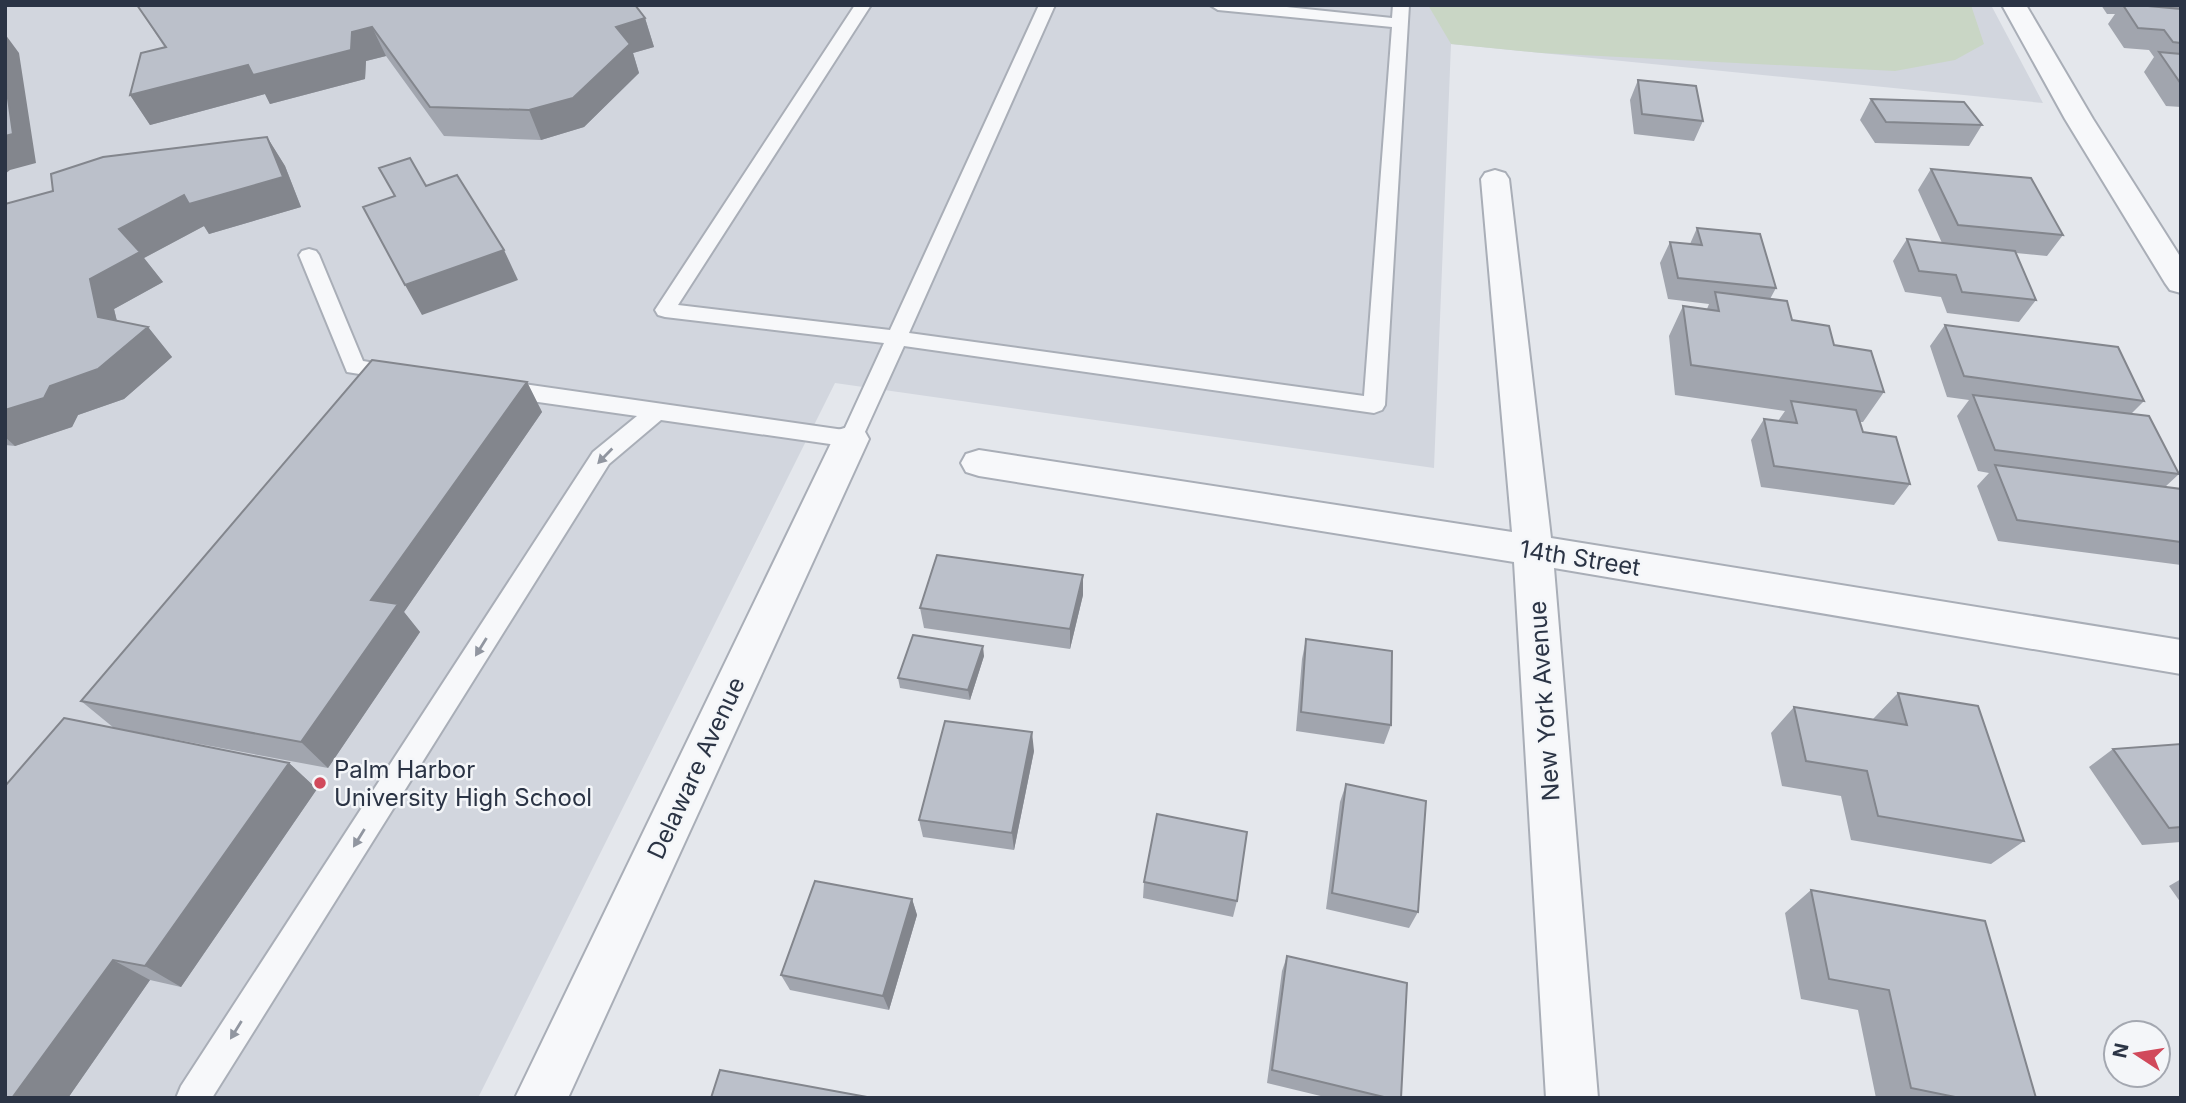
<svg xmlns="http://www.w3.org/2000/svg" width="2186" height="1103" font-family="Inter,sans-serif">
	<rect width="100%" height="100%" fill="#e4e7ec"/>
	<path fill="#d2d6de" d="M5,5H1991L2043,103L1451,44L1434,468L835,383L478,1098H5Z"/>
	<path fill="#c9d6c5" d="M1428,5H1971L1984,44L1955,60L1895,71L1542,53L1451,44Z"/>
	<g fill="none" stroke-linecap="round" stroke-linejoin="round">
		<g stroke="#a9aeb7" stroke-width="4">
			<path id="lane" d="M855,5H871L678,305L890,330L1039,5H1055L909,333L1364,396L1392,27L1218,10L1210,5H1267L1392,18L1393,5H1409L1385,405L1382,410L1374,413L904,346L859,445L851,447L661,420L609,464L212,1098H176L181,1086L593,452L637,416L502,397L494,394L491,389L494,384L502,381L844,430L884,343L665,317L658,315L655,310Z
				M309,249L316,251L319,255L363,361L405,368L408,373L405,378L397,380L347,372L299,255L302,251Z"/>
		</g>
		<g stroke="#a9aeb7" stroke-width="4">
			<path id="street" d="M2002,5H2026L2093,119L2181,258V293L2170,290L2165,283L2065,119Z
				M1495,170L1505,173L1509,179L1551,538L2181,640V674L1554,568L1598,1098H1546L1514,562L979,476L966,472L961,463L966,454L979,450L1512,532L1481,179L1485,173Z
				M851,426L864,430L869,439L568,1098H515L833,439L838,430Z"/>
		</g>
		<use href="#lane" fill="#f7f8fa" fill-rule="evenodd"/>
		<use href="#street" fill="#f7f8fa" fill-rule="evenodd"/>
	</g>
	<path fill="#a1a5ae" d="M137,5L645,18L654,47L633,53L639,73L584,127L541,140L444,136L386,56L366,61L365,79L270,104L265,94L150,125L130,95L165,48Z
		M2101,5H2181V107L2166,106L2144,72L2154,57L2149,50L2124,48L2108,24L2115,14H2107Z
		M1638,80L1703,121L1694,141L1634,134L1630,100Z
		M1871,99L1982,125L1969,146L1875,143L1860,120Z
		M267,137L285,166L301,207L209,234L204,226L144,258L163,282L114,309L117,321L148,327L172,357L124,399L78,415L72,427L15,446L5,445V204Z
		M1931,169L2063,235L2047,256L2016,253L2036,300L2019,322L1947,313L1941,297L1905,292L1893,261L1907,239L1942,243L1918,190Z
		M1697,228L1776,288L1770,299L1792,320L1834,345L1884,392L1863,422H1860L1863,432L1910,484L1894,505L1761,487L1751,440L1764,419L1778,421L1785,411L1675,395L1669,336L1683,306L1707,309L1709,304L1668,299L1660,263L1670,242L1690,244Z
		M1945,325L2144,401L2131,414L2179,474L2165,487L2181,489V565L1998,541L1977,486L1989,473L1978,471L1957,416L1969,400L1947,397L1930,346Z
		M527,382L542,412L404,612L420,632L328,768L114,728L81,701Z
		M1083,595L1070,649L924,628L920,608Z
		M1306,639L1391,725L1384,744L1296,731L1302,659Z
		M984,656L970,700L900,688L898,678Z
		M1898,693L2024,841L1991,864L1851,840L1841,796L1782,786L1771,733L1794,707L1873,719Z
		M64,718L289,763L317,789L181,987L150,980L68,1098H5Z
		M2181,744V842L2142,845L2089,767L2113,749Z
		M1034,751L1014,850L923,837L919,820Z
		M1346,784L1418,912L1409,928L1326,909L1340,802Z
		M2181,879V903L2169,886Z
		M1144,882L1237,901L1233,917L1143,898Z
		M1811,890L2036,1098H1876L1858,1010L1801,999L1785,913Z
		M912,899L917,915L889,1010L790,990L781,975Z
		M1287,956L1401,1098H1329L1267,1083L1282,971Z"/>
	<path fill="#83868d" d="M645,18L654,47L633,53L639,73L584,127L541,140L529,110L616,27Z
		M372,27L386,56L366,61L365,79L270,104L265,94L150,125L130,95L248,65L352,32Z
		M5,34L19,53L36,163L10,170L5,174Z
		M267,137L285,166L301,207L209,234L204,226L144,258L163,282L114,309L123,347L98,317L90,279L119,229Z
		M504,250L518,280L422,315L405,285Z
		M148,327L172,357L124,399L78,415L72,427L15,446L5,437V410Z
		M527,382L542,412L404,612L420,632L328,768L301,742L371,600Z
		M1083,575V595L1070,649V629Z
		M983,646L984,656L970,700L968,690Z
		M1032,732L1034,751L1014,850L1012,833Z
		M289,763L317,789L181,987L145,966Z
		M912,899L917,915L889,1010L883,996Z
		M113,960L150,980L68,1098H12Z"/>
	<path fill="#bbc0ca" stroke="#83868d" stroke-width="2" d="M137,5H635L645,18L616,27L630,44L573,98L529,110L430,107L372,27L352,32L351,50L253,75L248,65L130,95L141,53L166,47Z
		M2123,5H2137L2181,9V43L2173,42L2164,30L2138,28Z
		M2159,52L2181,54V84Z
		M5,77L13,134L5,136Z
		M1638,80L1696,86L1703,121L1642,114Z
		M1871,99L1964,102L1982,125L1886,122Z
		M267,137L283,177L189,204L184,195L119,229L140,252L90,279L98,317L148,327L98,369L50,386L44,398L5,410V204L53,191L51,174L103,157Z
		M410,158L426,186L457,175L504,250L405,285L363,207L395,196L379,168Z
		M1931,169L2031,178L2063,235L1958,225Z
		M1697,228L1760,234L1776,288L1678,278L1670,242L1702,245Z
		M1907,239L2015,251L2036,300L1962,292L1956,275L1919,271Z
		M1715,292L1787,301L1792,320L1829,326L1834,345L1871,351L1884,392L1691,365L1683,306L1719,311Z
		M1945,325L2118,347L2144,401L1964,376Z
		M372,360L527,382L371,600L398,604L301,742L81,701Z
		M1973,395L2149,416L2179,474L1995,450Z
		M1791,401L1856,410L1863,432L1896,437L1910,484L1774,466L1764,419L1797,423Z
		M1995,465L2181,489V542L2017,520Z
		M937,555L1083,575L1070,629L920,608Z
		M913,635L983,646L968,690L898,678Z
		M1306,639L1392,651L1391,725L1301,712Z
		M1898,693L1978,706L2024,841L1878,816L1867,771L1806,761L1794,707L1907,725Z
		M64,718L289,763L145,966L113,960L12,1098H5V786Z
		M945,721L1032,732L1012,833L919,820Z
		M2181,744V827L2169,828L2113,749Z
		M1346,784L1426,801L1418,912L1332,893Z
		M1157,814L1247,832L1237,901L1144,882Z
		M815,881L912,899L883,996L781,975Z
		M1811,890L1985,921L2036,1098H1960L1911,1088L1889,990L1829,979Z
		M1287,956L1407,983L1401,1098H1388L1272,1070Z
		M720,1070L867,1097L711,1098Z"/>
	<defs><path id="oneway-solid" d="M-6-.8H1V-3.2L6.5 0L1 3.2V.8H-6Z" transform="scale(1.75)"/></defs>
	<g fill="#9196a0">
		<use href="#oneway-solid" transform="translate(605 456) rotate(134)"/>
		<use href="#oneway-solid" transform="translate(481 647) rotate(122)"/>
		<use href="#oneway-solid" transform="translate(359 838) rotate(122)"/>
		<use href="#oneway-solid" transform="translate(236 1030) rotate(122)"/>
	</g>
	<circle fill="#d1495b" stroke="#f4f6f9" stroke-width="2.5" cx="320" cy="783" r="7"/>
	<g text-anchor="middle" dominant-baseline="central" stroke-width="5" stroke-linejoin="round" paint-order="stroke">
		<g font-size="24" fill="#2b3445" stroke="#f4f6f9">
			<text transform="translate(1580 558) rotate(9)">14th Street</text>
			<text transform="translate(1544 701) rotate(-94)">New York Avenue</text>
			<text transform="translate(696 768) rotate(-65)">Delaware Avenue</text>
		</g>
		<g font-size="24" fill="#2b3445" stroke="#f4f6f9" text-anchor="start">
			<text x="334" y="769">Palm Harbor<tspan x="334" dy="28">University High School</tspan></text>
		</g>
	</g>
	<rect width="2186" height="1103" fill="none" stroke="#2b3445" stroke-width="14"/>
	<g transform="translate(2137 1054) rotate(282)"><circle r="33" fill="#f4f6f9" stroke="#a4a8b1" stroke-width="2"/>
	<path d="M0-5L12 26L0 18L-12 26Z" fill="#d1495b"/>
	<text y="-10" font-size="19" font-weight="bold" text-anchor="middle" fill="#2b3445">N</text>
	</g>
</svg>
